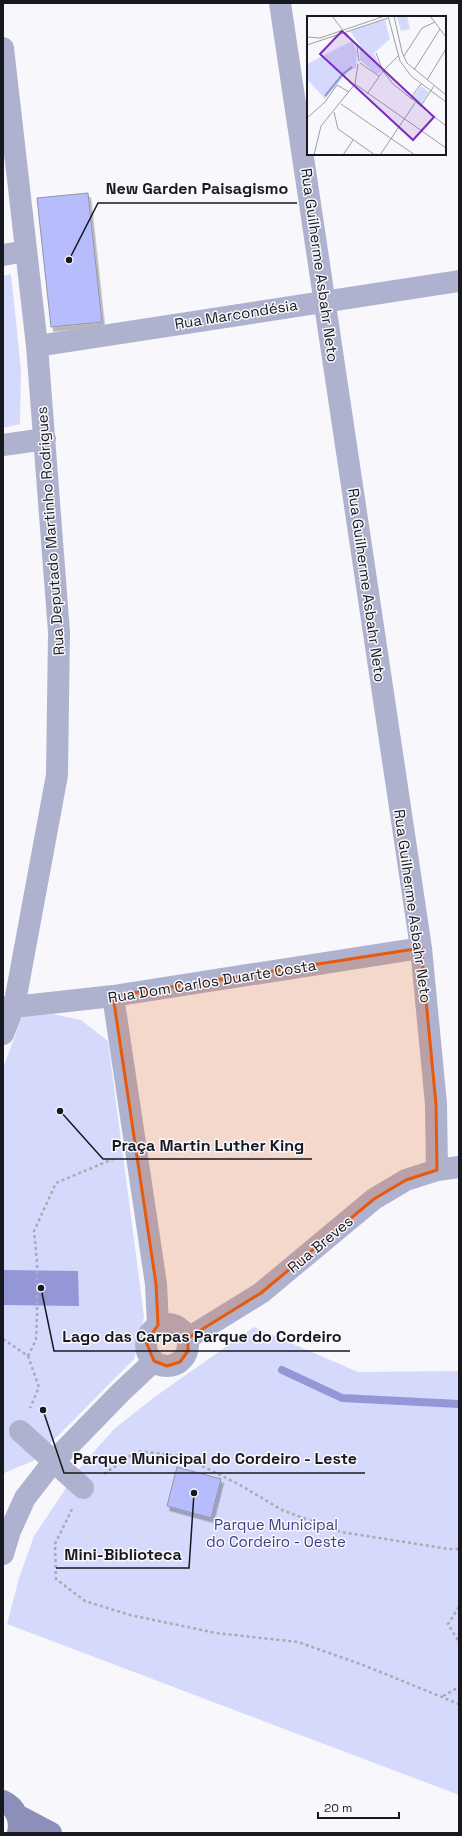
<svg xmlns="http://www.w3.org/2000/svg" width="462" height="1836" font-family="'Space Grotesk',sans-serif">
	<defs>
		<filter id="shadow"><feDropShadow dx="2.5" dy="4.5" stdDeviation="0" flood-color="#0004"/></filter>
	</defs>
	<rect width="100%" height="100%" fill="#f8f8fc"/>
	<path fill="#d5d9fb" d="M11,274L21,370L20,424L3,428V276Z
		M53,1014L81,1020L108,1041L144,1316L134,1359L33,1461L6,1472L3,1475V1068L22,1017Z
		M254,1327L358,1372L459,1371V1795L7,1624L19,1578L34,1536L78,1470L114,1429L156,1396Z"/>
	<path fill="#9397d5" d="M3,1270L78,1271L79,1306L3,1305Z"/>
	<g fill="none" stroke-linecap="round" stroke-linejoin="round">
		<path stroke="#9397d5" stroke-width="8" d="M282,1370L342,1398L459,1404"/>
	</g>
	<path fill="#b7bcfc" stroke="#9294a6" filter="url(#shadow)" d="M88,193L102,322L51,327L37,198Z
		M177,1467L221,1479L211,1518L167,1506Z"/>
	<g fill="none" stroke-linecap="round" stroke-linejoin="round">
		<path stroke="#aaabb0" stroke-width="2.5" stroke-dasharray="3 3" stroke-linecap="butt" d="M3,1339L28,1356L39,1387L30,1408
			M28,1356L36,1340L37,1315V1262L34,1231L56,1183L113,1159
			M104,1474L137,1451L182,1456L240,1485L282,1510L341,1532L449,1549H459
			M72,1509L55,1544L56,1579L85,1601L130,1615L216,1633L298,1642L363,1665L459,1704
			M459,1607L448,1624L459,1642
			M443,1696L459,1687"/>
		<path stroke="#afb2cf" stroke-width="22" d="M280,3L421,948L436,1104L437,1170
			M3,48L37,346L59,632L57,775L14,1007L3,1034
			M3,255L26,251
			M37,346L459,281
			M3,445L45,439
			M113,996L156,1284L158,1325
			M3,1007H14L113,996L421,948
			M146 1345a21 21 0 1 1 42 0a21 21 0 1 1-42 0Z
			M188,1338L261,1293L374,1199L406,1180L437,1170L459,1167
			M20,1431L83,1488
			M3,1554L10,1531L25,1498L53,1462L120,1393L154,1361"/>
		<path stroke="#8c8fb9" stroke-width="22" d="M3,1801C16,1807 21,1820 18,1833
			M17,1815L51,1833"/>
	</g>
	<path fill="#e8590c" fill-opacity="0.2" stroke="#e8590c" stroke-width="3" stroke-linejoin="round" d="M421,948L436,1104L437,1170L406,1180L374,1199L261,1293L188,1338V1351L180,1362L167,1366L154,1361L146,1342L158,1325L156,1284L113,996Z"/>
	<g text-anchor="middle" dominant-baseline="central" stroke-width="3" stroke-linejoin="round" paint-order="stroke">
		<g font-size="15" fill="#181920" stroke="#f8f8fc">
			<text transform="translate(320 265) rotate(82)">Rua Guilherme Asbahr Neto</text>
			<text transform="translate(236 314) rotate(-9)">Rua Marcondésia</text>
			<text transform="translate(50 531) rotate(-94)">Rua Deputado Martinho Rodrigues</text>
			<text transform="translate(367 585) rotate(82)">Rua Guilherme Asbahr Neto</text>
			<text transform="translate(413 906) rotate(82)">Rua Guilherme Asbahr Neto</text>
			<text transform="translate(212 981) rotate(-9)">Rua Dom Carlos Duarte Costa</text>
			<text transform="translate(320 1244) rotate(-40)">Rua Breves</text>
		</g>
		<g font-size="15" fill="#3f3d87" stroke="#f8f8fc">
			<text x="276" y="1524">Parque Municipal<tspan x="276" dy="17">do Cordeiro - Oeste</tspan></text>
		</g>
	</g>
	<g transform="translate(307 16)">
		<rect width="139" height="139" fill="#f8f8fc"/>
		<path d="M100,0L103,13L94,15L90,1ZM78,3L83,23L67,37L75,55L70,58L53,44V29L43,15ZM45,25L50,36L49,52L41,55L18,83L0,63V48ZM114,70L122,76L113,89L105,82Z" fill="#d5d9fb"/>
		<path fill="none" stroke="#9397d5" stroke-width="2" d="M18,80L35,59L45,51"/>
		<path fill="none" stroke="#9e9fa4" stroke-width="1" d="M25,0L35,13M81,0L93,45L104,60L139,86M87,0L95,36L100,47L139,79M123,0L139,21M38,16L50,30L52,45M0,21L13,22L78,0M0,29L81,2M69,37L76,55L86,68L139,110M97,40L115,12L128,6M53,47L72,60M107,54L133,13M120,64L139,33M48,68L139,132M60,78L76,55L91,40M103,83L114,68M34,88L108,139M113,91L127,70M27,96L31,113L68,139M0,102L18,86L30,69L42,76M7,139L14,110L48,68L51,48M36,139L46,124M73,139L108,87"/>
		<path fill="#7b2cbf" fill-opacity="0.15" stroke="#7b2cbf" stroke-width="2" d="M35,15L127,101L106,124L13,38Z"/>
		<rect width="139" height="139" fill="none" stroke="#181920" stroke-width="2"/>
	</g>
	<path fill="none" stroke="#181920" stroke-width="1.5" d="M69 260L98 203H297M60 1111L103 1159H312M41 1288L54 1351H350M43 1410L64 1473H365M194 1493L189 1568H56"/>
	<g fill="#181920" stroke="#f8f8fc" stroke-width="1.5">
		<circle cx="69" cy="260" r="4"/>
		<circle cx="60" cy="1111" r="4"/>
		<circle cx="41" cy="1288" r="4"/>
		<circle cx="43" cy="1410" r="4"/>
		<circle cx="194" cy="1493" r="4"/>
	</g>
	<g font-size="16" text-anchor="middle" font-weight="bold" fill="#181920" stroke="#f8f8fc" stroke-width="3" stroke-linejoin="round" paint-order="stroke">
		<text x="197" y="194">New Garden Paisagismo</text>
		<text x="208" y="1151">Praça Martin Luther King</text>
		<text x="202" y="1342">Lago das Carpas Parque do Cordeiro</text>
		<text x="215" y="1464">Parque Municipal do Cordeiro - Leste</text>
		<text x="123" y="1560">Mini-Biblioteca</text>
	</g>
	<rect width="462" height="1836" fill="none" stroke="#181920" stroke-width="8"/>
	<path d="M318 1812v6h81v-6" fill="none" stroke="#181920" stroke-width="2"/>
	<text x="324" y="1812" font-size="12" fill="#181920" stroke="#f8f8fc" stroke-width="3" paint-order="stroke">20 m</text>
</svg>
